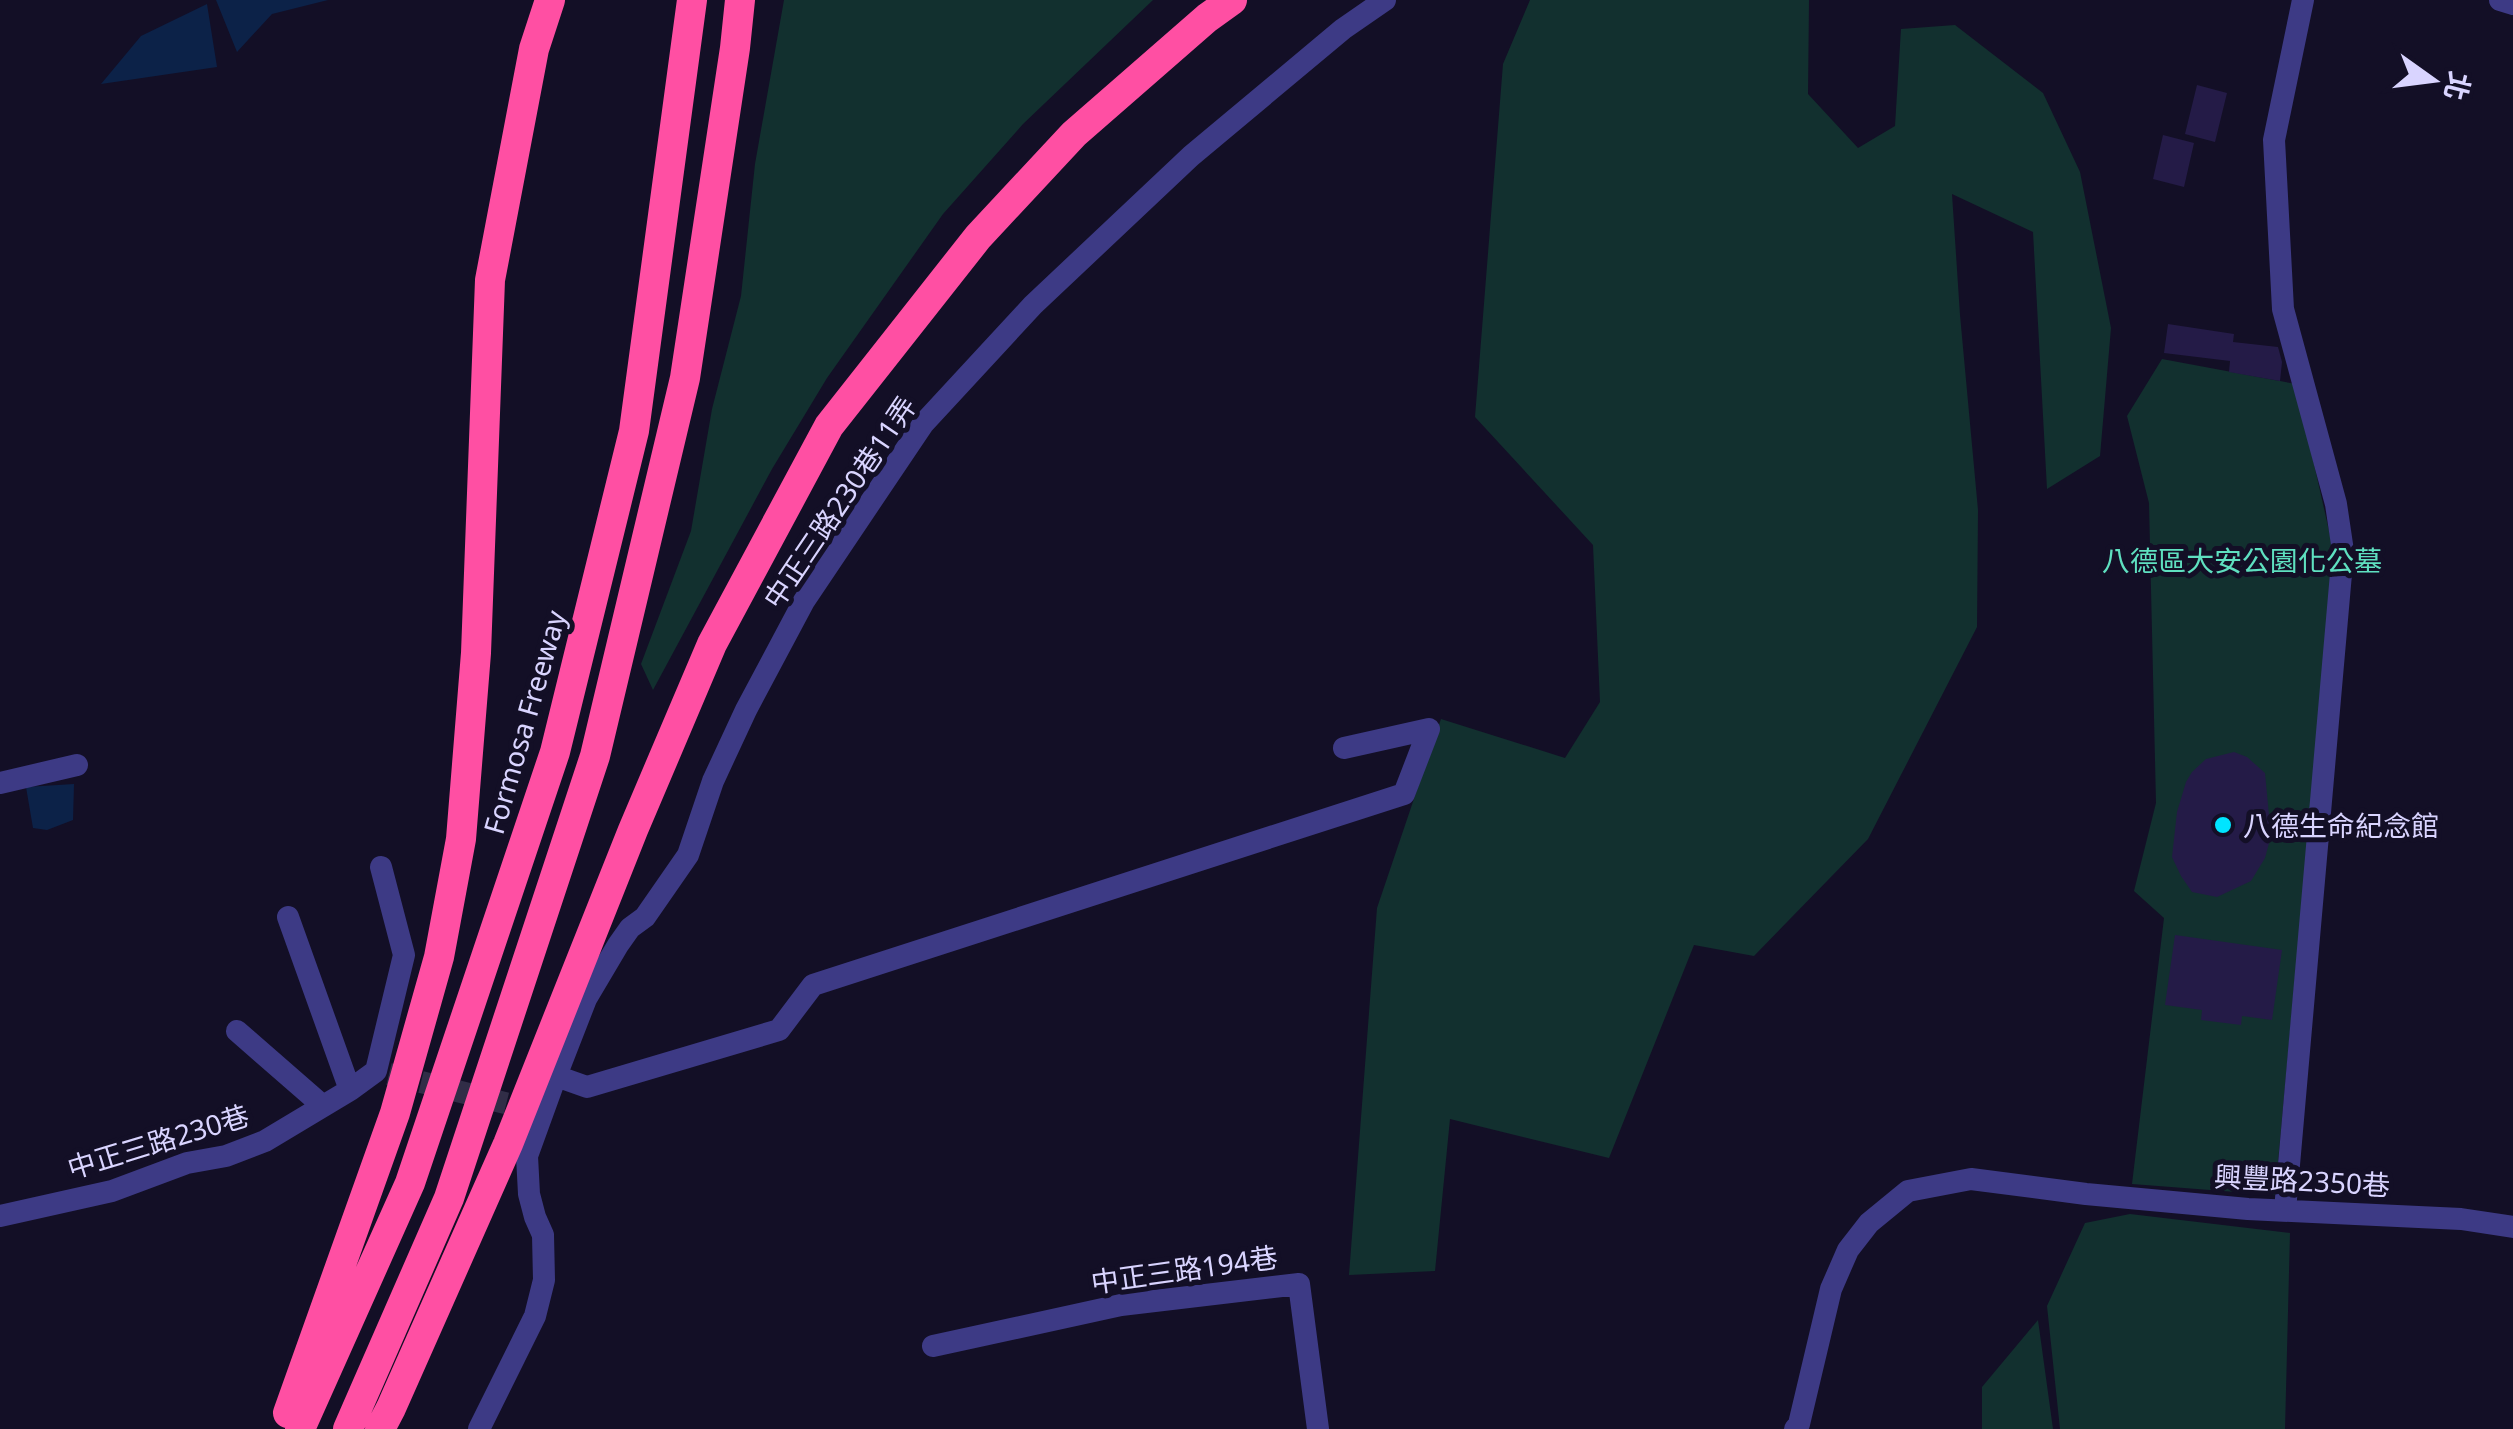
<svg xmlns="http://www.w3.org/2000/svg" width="2513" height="1429" font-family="'Noto Sans','Noto Sans TC',sans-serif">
	<rect width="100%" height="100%" fill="#130f26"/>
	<path fill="#12302f" d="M784,0H1153L1023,124L943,214L827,378L772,469L653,690L641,664L691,531L712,409L741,296L755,164Z
		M1530,0H1809L1808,94L1858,148L1895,126L1901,29L1955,25L2043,93L2080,172L2111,328L2100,456L2047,489L2033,232L1952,194L1960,315L1978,510L1977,627L1868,839L1754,956L1694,945L1609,1158L1450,1119L1435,1271L1349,1275L1377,908L1441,719L1565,758L1600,702L1593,545L1475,417L1503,64Z
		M2162,359L2296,384L2334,553L2275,1195L2132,1184L2164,918L2134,891L2156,803L2149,503L2127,416Z
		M2130,1214L2290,1233L2285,1429H2060L2047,1306L2085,1223Z
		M2038,1320L2053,1429H1982V1387Z"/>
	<path fill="#0c2248" d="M216,0H328L272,14L237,52Z
		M207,4L217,67L101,84L141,36Z
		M74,784L73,820L47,830L33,828L26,787Z"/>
	<path fill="#241b47" d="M2197,85L2227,93L2215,142L2185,134Z
		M2163,135L2194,143L2184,187L2153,179Z
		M2168,324L2234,334L2233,342L2278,347L2282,362L2280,381L2229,372L2230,361L2164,353Z
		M2234,752L2247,757L2265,773L2271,836L2265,858L2251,881L2217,897L2192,892L2181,876L2172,857L2177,812L2186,782L2192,772L2206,759Z
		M2175,935L2282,950L2272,1020L2242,1016L2241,1025L2201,1020L2202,1010L2165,1005Z"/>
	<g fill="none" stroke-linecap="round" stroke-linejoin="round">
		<path stroke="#312d47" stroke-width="22" stroke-dasharray="22 11" stroke-linecap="butt" d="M389,1074L537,1111"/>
		<path stroke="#3d3a85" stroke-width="22" d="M2500,0L2513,4
			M0,783L77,765
			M288,917L350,1090
			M237,1031L323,1106
			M556,1076L587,1087L779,1030L813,985L1404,794L1429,729L1344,748
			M2285,1210L2343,551L2336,504L2283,309L2274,140L2303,0
			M0,1216L112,1191L187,1163L226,1156L265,1141L350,1090L376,1071L404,955L381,867
			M933,1346L1121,1305L1299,1284L1318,1429
			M479,1429L535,1316L544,1280L543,1235L535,1217L529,1194L527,1156L556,1076L586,999L618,945L630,928L645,917L688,855L713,781L746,710L804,601L923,424L1033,305L1191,156L1343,29L1385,0
			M1795,1429L1799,1424L1831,1289L1848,1250L1869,1223L1908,1191L1971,1179L2086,1194L2248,1209L2461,1219L2513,1227"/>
		<path stroke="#ff4fa3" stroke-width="30" d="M288,1413L395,1113L439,957L461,839L476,653L490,280L534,49L550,0
			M300,1429L410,1183L555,752L634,431L692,0
			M348,1429L449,1198L595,756L685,378L735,48L740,0
			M380,1429L391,1408L508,1144L633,830L712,644L829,426L978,237L1074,134L1207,18L1232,0"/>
	</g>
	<circle fill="#00e5ff" stroke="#130f26" stroke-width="4" cx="2223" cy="825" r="10"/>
	<g text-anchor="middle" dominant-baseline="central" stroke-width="10" stroke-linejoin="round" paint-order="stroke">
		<g font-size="28" fill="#d9d4ff" stroke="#130f26">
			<text transform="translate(839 502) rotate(-56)">中正三路230巷11弄</text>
			<text transform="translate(524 722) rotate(-74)">Formosa Freeway</text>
			<text transform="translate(158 1141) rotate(-17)">中正三路230巷</text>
			<text transform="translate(2302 1180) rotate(3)">興豐路2350巷</text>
			<text transform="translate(1184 1269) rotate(-8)">中正三路194巷</text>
		</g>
		<g font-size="28" fill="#5fe0c0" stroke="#130f26">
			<text x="2242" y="560">八德區大安公園化公墓</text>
		</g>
		<g font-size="28" fill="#d9d4ff" stroke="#130f26" text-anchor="start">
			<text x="2243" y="825">八德生命紀念館</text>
		</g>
	</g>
	<g transform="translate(2433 80) rotate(104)" stroke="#130f26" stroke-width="8" paint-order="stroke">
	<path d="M0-8L18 38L0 25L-18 38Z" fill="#d9d4ff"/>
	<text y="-15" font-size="28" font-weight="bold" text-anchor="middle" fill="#d9d4ff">北</text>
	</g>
</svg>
